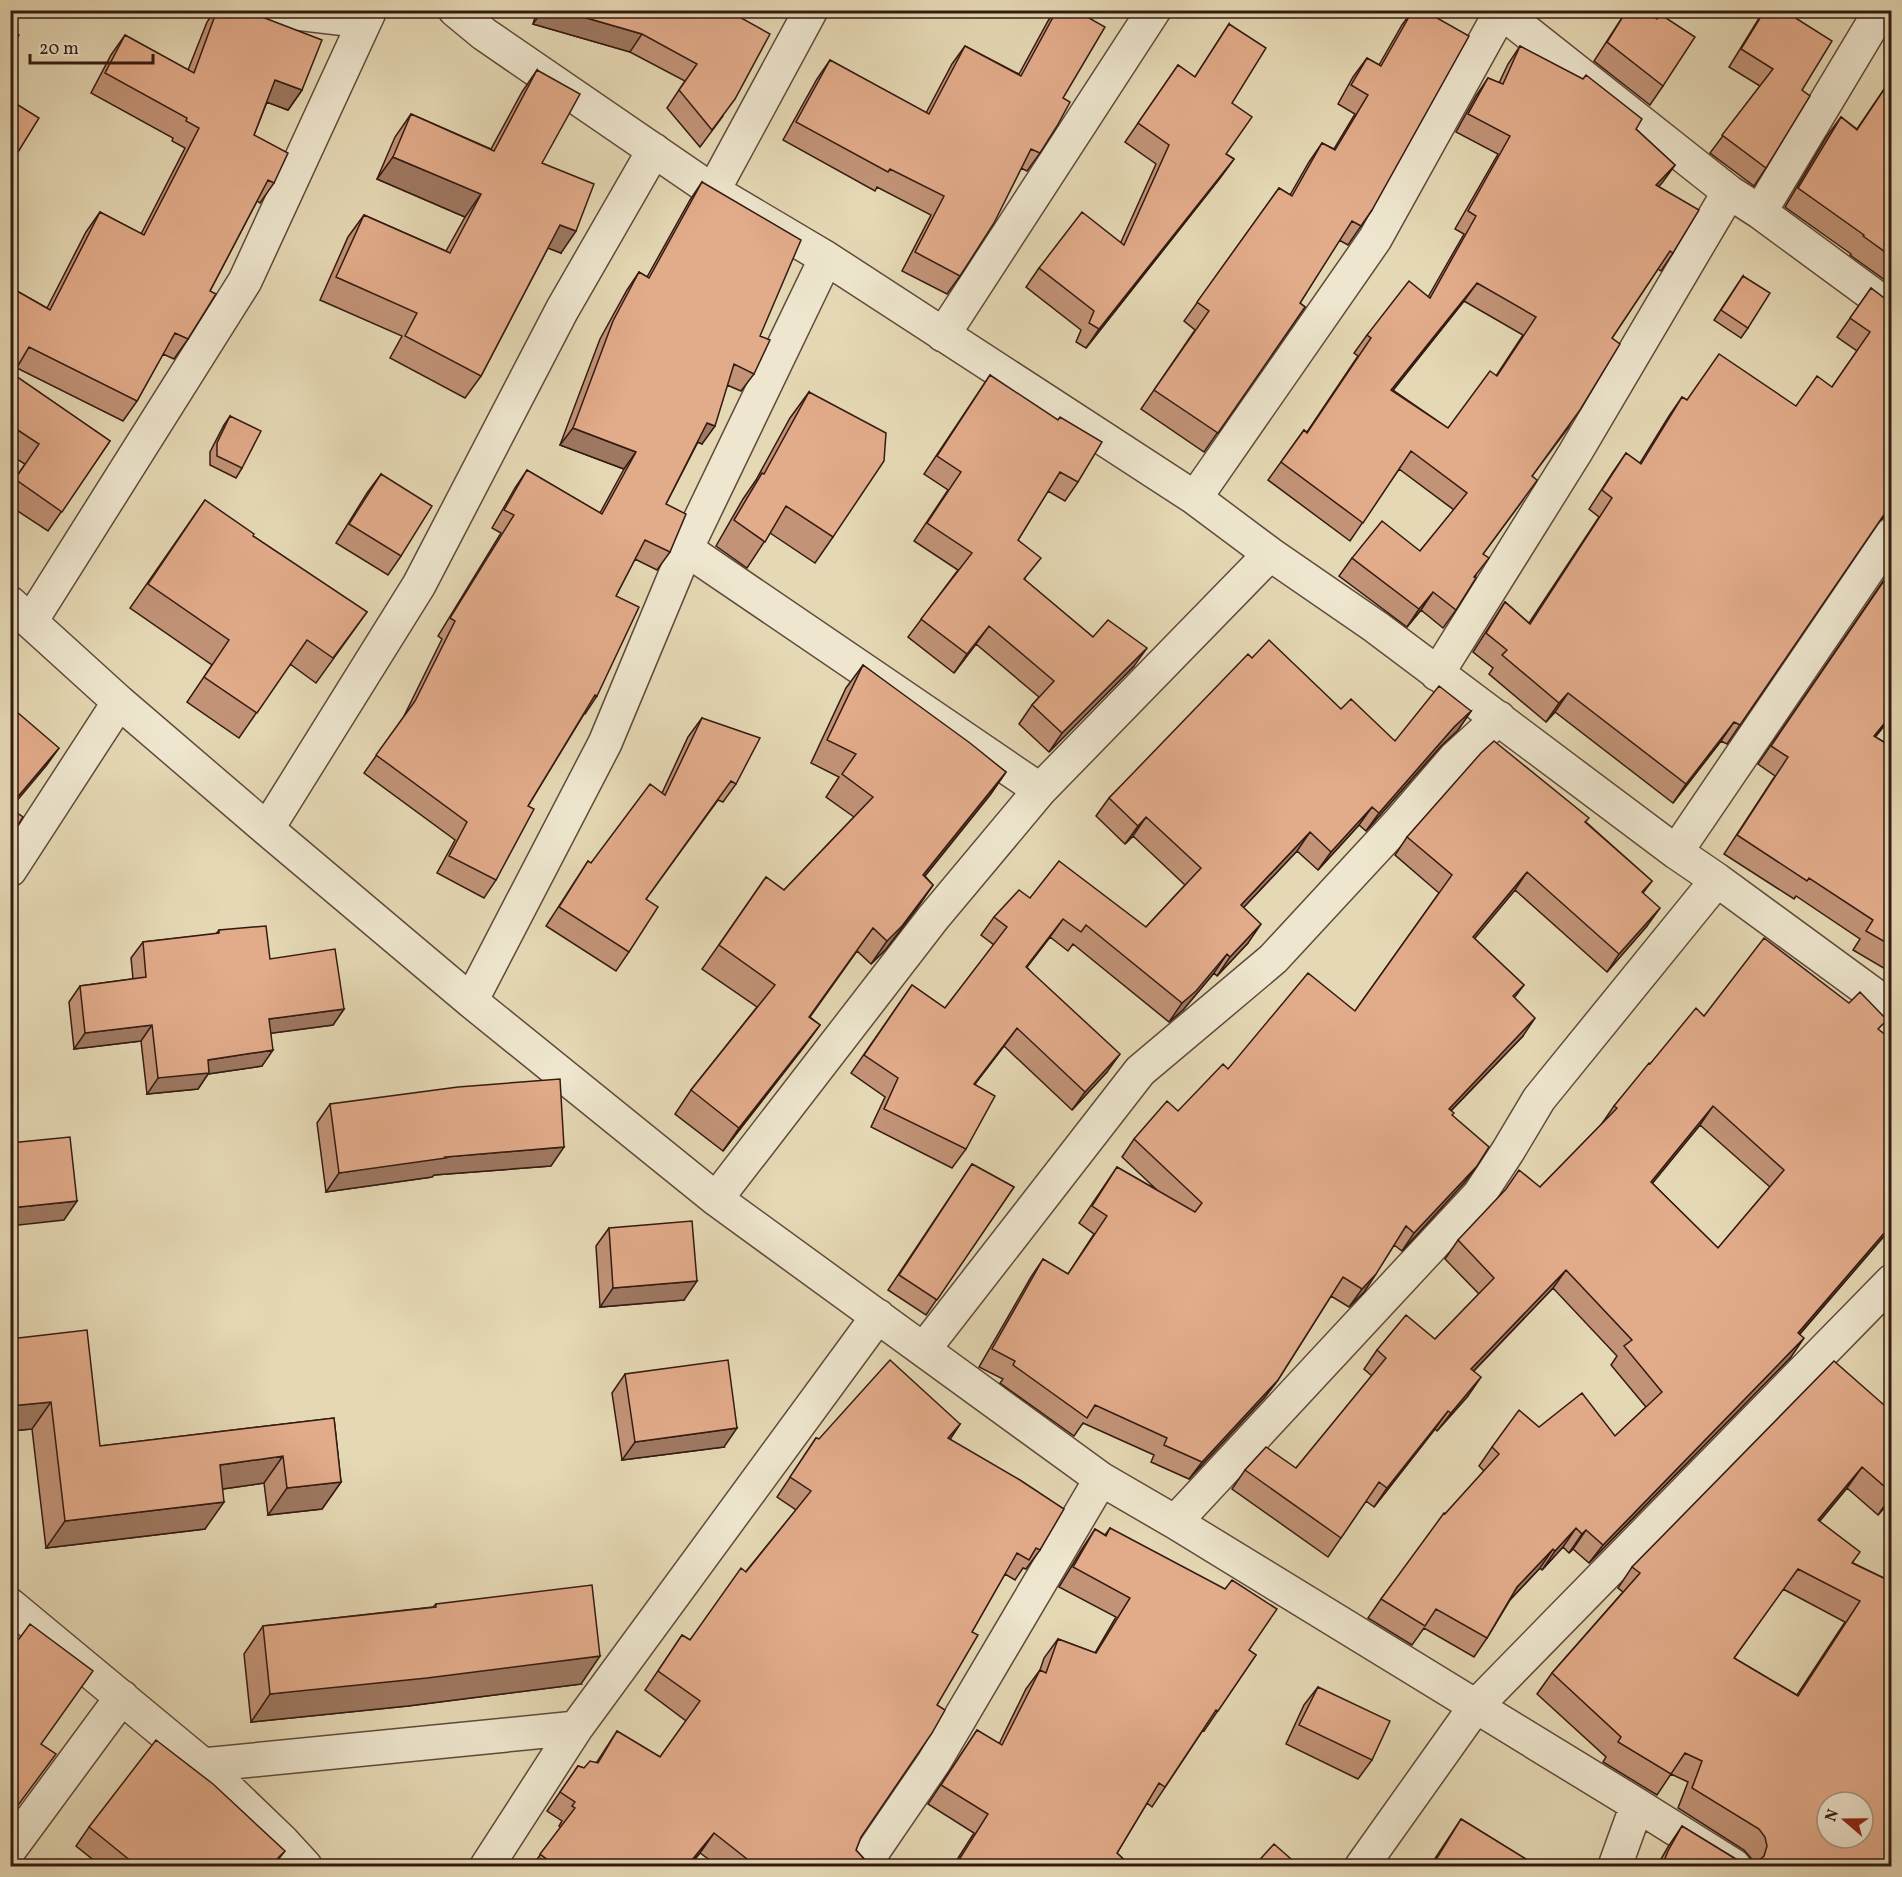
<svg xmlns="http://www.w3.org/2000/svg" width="1902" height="1877" font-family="Vollkorn,serif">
	<rect width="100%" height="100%" fill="#e5d8b4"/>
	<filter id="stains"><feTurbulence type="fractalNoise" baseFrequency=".00333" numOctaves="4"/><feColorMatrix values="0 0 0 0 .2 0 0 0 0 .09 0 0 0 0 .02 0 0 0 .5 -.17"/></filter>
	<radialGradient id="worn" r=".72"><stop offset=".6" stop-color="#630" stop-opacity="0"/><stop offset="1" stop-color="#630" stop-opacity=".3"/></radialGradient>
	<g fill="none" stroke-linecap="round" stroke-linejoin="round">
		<g stroke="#604a3a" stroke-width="36">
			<path id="minor" d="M271,10L364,21
				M455,10L484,34L713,191L826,258L1195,498L1270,554L1376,627L1676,852L1717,880L1892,1008
				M1499,10L1729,192L1760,212L1892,309
				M713,191L811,10
				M1760,212L1881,10
				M826,258L686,549L1040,790
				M943,335L1154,10
				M1195,498L1375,239L1502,10
				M10,603L119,702L267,829L471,1001L716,1199L1101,1479L1175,1522L1637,1805L1734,1866
				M31,621L245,281L370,10
				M1437,674L1575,453L1729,192
				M267,829L419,585L562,310L654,150
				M1676,852L1892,534
				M10,870L119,702
				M471,1001L605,743L686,549
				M716,1199L933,918L1040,790L1270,554
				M924,1349L1140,1071L1273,959L1398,824L1455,758L1499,718
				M1175,1522L1479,1195L1508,1151L1539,1099L1717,880
				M10,1605L203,1765L576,1728L878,1316
				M203,1765L282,1841L305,1866
				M10,1849L122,1697
				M487,1866L576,1728
				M863,1866L934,1762L1101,1479
				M1362,1866L1475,1707L1892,1281
				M1615,1866L1637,1805"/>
		</g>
		<use href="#minor" stroke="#eee6ce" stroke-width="33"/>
	</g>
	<path fill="#c29377" stroke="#341a11" stroke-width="1.5" fill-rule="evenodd" d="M215,10H244L302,90L288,110L267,102L254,135L274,183L260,203L257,201L210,291L188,339L174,359L163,354L137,401L123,421L17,368L13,374L110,441L48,531L10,506V486L25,464L10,455V287L47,308L86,232L100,212L141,234L185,148L172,141L173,138L91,93L111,55L125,35L188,70L207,22Z
		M537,10H727L723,116L700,147L667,108L685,81L630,52L533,24Z
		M1055,10H1075L1063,98L1040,153L1027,171L1021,168L960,276L947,294L902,271L931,215L877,187L875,191L783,140L817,79L830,60L926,113L952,64L965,46L1019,74L1048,21Z
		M1413,10L1372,210L1348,245L1339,240L1300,303L1305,307L1204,452L1141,409L1195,330L1184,321L1279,188L1290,195L1309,162L1322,143L1334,149L1355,114L1338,104L1353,77L1367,58L1379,65L1402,25Z
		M1627,10L1656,19L1663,86L1650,105L1594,61Z
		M1764,10H1783L1802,90L1766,168L1754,186L1710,153L1760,86L1729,67Z
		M1229,24L1232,103L1226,154L1234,159L1220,178L1086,348L1076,342L1081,330L1026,287L1039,268L1121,242L1156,164L1125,142L1178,65L1195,77Z
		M1520,46L1636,129L1675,165L1658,187L1673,253L1661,271L1658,269L1612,338L1568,428L1532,476L1523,500L1483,554L1475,578L1456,610L1443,628L1421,610L1407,627L1339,576L1352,558L1420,551L1454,510L1399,469L1350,541L1268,480L1304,430L1307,432L1358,356L1354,353L1367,335L1428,297L1464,234L1455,229L1498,154L1456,132L1476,96L1488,78L1499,83L1508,64ZM1464,301L1523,335L1496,376L1448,428L1393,390Z
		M537,70L542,163L561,253L548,248L481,376L465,398L390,358L402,336L320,300L348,237L364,215L446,251L465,217L377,179L395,137L411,114L491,149L522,92Z
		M1889,82L1892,83V285L1850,255L1851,254L1785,207L1827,136L1841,117L1857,129Z
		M702,182L760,336L754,374L741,391L727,385L702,444L698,442L666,504L670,552L657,570L635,559L616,596L597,696L585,714H584L528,806L496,880L484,898L437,873L455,840L364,773L403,718L442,639L438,636L501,533L492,528L515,488L527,470L600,513L624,469L560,445L600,339L627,290L639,272L647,277L690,200Z
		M1743,276L1748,328L1741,338L1714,320Z
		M1871,288L1892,304V516L1884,517L1877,523L1727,744L1721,741L1673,803L1555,712L1546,722L1489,674L1493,668L1473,652L1505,602L1529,623L1599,517L1589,509L1613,472L1626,453L1640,463L1669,416L1682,397L1687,400L1796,406L1832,387L1857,351L1837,337Z
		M990,375L1078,482L1065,501L1048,491L1018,540L1025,580L1093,637L1134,666L1049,752L1019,724L1032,705L1039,697L976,644L954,673L908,637L958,570L914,541L948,490L924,474Z
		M809,392L833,537L815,563L770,533L747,568L716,546L743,499L756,480L790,418Z
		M230,416L242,468L236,478L210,465V452L224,425Z
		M381,474L401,556L388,575L336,543L367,493Z
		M205,500L253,536L367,612L316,683L290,664L239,738L187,702L212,665L130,608Z
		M1892,568V716L1875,737L1892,747V973L1853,950L1860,939L1796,896L1794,899L1724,854L1775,776L1758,764Z
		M1252,658L1341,709L1395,741L1471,711L1458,730L1441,746L1366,831L1359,825L1318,870L1297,851L1243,908L1248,943L1217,976L1214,973L1183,1010L1169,1022L1073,944L1068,951L1050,937L1027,967L1107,1072L1072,1110L1004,1046L975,1084L966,1149L952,1168L871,1127L885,1097L851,1073L912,985L945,1008L994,945L981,935L994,917L1030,898L1146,927L1185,885L1133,836L1125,844L1096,816L1109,798Z
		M863,665L1006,772L990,795L925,876L933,885L917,908L886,949L871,964L857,951L810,1017L820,1025L803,1048L723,1151L675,1114L691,1090L757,1007L702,969L766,877L784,890L854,817L826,797L839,777L811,763L846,688Z
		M702,718L736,784L723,802L718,800L646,899L629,952L616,971L546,926L588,861L591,863L662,793L688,737Z
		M1586,822L1652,881L1643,893L1647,926L1607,972L1515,890L1474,938L1524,985L1514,998L1523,1036L1451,1111L1452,1116L1477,1166L1464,1183L1402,1251L1394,1245L1364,1292L1349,1307L1331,1296L1278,1380L1265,1397L1189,1479L1151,1462L1154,1455L1083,1423L1074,1436L1000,1383L1003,1379L979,1367L1031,1277L1043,1259L1068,1274L1094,1234L1079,1223L1117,1167L1157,1190L1122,1157L1134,1139L1178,1111L1228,1069L1355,1011L1439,893L1395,855L1407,837Z
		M219,930L270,959L344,1009L333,1025L271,1033L262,1066L208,1074L198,1089L147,1094L141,1041L74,1049L69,1002L80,986L133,979L131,958L143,942L216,934Z
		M1704,1016L1880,1031L1892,1040V1241L1885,1235L1800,1334L1791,1357L1589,1563L1573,1549L1569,1553L1563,1547L1542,1570L1540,1568L1510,1600L1487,1638L1474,1657L1424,1628L1412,1645L1368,1618L1381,1599L1445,1514L1484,1471L1479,1466L1492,1447L1539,1427L1615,1436L1646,1407L1611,1365L1617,1356L1553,1288L1474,1371L1468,1396L1437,1431L1435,1429L1374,1507L1366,1501L1328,1557L1232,1489L1245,1470L1296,1468L1372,1376L1364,1369L1377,1350L1435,1339L1479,1294L1445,1259L1458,1240L1540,1187L1601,1125L1614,1106L1650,1064ZM1700,1125L1770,1187L1718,1248L1652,1183Z
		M330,1104L551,1166L434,1175L432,1177L326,1192L317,1123Z
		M972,1164L1014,1187L926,1315L888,1290Z
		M609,1228L684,1300L600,1307L596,1246Z
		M10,1339L100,1446L334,1418L341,1482L322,1509L268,1515L264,1483L223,1489L205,1529L46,1548L32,1429L10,1431Z
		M625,1374L724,1447L622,1460L612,1393Z
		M1892,1412V1499L1878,1515L1847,1488L1819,1522L1853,1563L1892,1582V1866H1657L1668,1847L1682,1826L1739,1861L1747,1864L1752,1863L1751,1858L1744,1850L1678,1808L1688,1782L1671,1774L1657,1795L1603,1762L1606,1757L1537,1694L1552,1673L1623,1592L1618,1588L1632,1567ZM1783,1589L1845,1622L1797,1695L1734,1658Z
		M960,1424L950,1439L1040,1550L1026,1569L1023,1568L1015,1580L1005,1574L972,1632L937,1705L861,1837L856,1850L867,1862L875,1865L884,1866H718L700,1853L689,1866H532L561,1827L559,1826L562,1821L547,1811L578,1766L584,1768L597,1762L617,1731L660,1757L686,1721L645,1690L682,1635L690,1640L796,1510L777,1497L816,1438L819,1439Z
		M1110,1528L1249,1650L1256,1655L1204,1731L1203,1730L1152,1807L1147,1803L1117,1853L1131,1866H953L974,1833L928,1804L977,1730L999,1744L1026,1689L1040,1670L1044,1658L1058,1639L1095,1653L1116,1617L1059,1587L1082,1549L1095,1529L1105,1535Z
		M436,1604L581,1684L408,1706L251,1722L244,1654L263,1626L433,1607Z
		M1318,1687L1372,1760L1358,1779L1286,1744L1304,1705Z
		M1461,1819L1537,1866H1430Z
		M89,1827L273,1866H101L76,1846Z"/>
	<path fill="#9e7861" stroke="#341a11" stroke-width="1.5" d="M543,10H559L642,34L630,52L533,24Z
		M275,80L302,90L288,110L261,100Z
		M393,157L481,194L465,217L377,179Z
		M1234,159L1220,178L1086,348L1099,329Z
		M1675,165L1662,183L1643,203L1656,185Z
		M560,225L576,231L561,253L545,247Z
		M1477,283L1464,301L1379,408L1391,390Z
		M707,423L715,426L702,444L695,441Z
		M573,428L636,452L624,469L560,445Z
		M1892,503V516L1884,517L1876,523Z
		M1433,592L1421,610L1407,627L1419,609Z
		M989,626L976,644L954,673L967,654Z
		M1147,648L1134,666L1049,752L1062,733Z
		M1568,693L1555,712L1546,722L1559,703Z
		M1471,711L1458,730L1441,746L1366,831L1379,813L1454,727Z
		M1892,714V716L1861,755L1874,736Z
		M1734,722L1721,741L1673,803L1686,784Z
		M59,748L46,766L10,809V806Z
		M1006,772L990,795L907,898L923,875Z
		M1372,807L1359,825L1318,870L1331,852Z
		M1146,817L1133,836L1125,844L1138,826Z
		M1310,832L1297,851L1228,924L1241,905Z
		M1527,872L1515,890L1461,955L1473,937Z
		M933,885L917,908L886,949L871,964L887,941Z
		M1660,908L1647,926L1607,972L1619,954Z
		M1063,919L1050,937L1013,985L1026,967Z
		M1261,924L1248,943L1217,976L1230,957Z
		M1227,954L1214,973L1183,1010L1169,1022L1182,1003Z
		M344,1009L333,1025L258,1035L269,1019Z
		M1535,1018L1523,1036L1436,1126L1449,1109Z
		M152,1025L141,1041L74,1049L85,1033Z
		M820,1025L803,1048L723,1151L739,1128Z
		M1017,1028L1004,1046L961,1102L974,1084Z
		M273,1050L262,1066L208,1074L198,1089L147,1094L158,1078L208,1060Z
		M1120,1054L1107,1072L1072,1110L1085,1092Z
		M1713,1106L1700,1125L1638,1201L1651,1182Z
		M564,1147L551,1166L434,1175L432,1177L326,1192L339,1173L445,1157Z
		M1477,1166L1464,1183L1402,1251L1414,1233Z
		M77,1201L64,1220L10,1226V1208Z
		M1892,1224V1225L1885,1235L1785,1351L1798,1333Z
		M1566,1270L1553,1288L1458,1387L1471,1369Z
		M1376,1274L1364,1292L1349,1307L1362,1289Z
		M697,1281L684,1300L600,1307L613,1288Z
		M1804,1338L1791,1357L1589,1563L1603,1545Z
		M1481,1377L1468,1396L1437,1431L1451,1413Z
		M1278,1380L1265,1397L1189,1479L1202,1462Z
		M51,1402L32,1429L10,1431V1406Z
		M1448,1411L1435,1429L1374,1507L1387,1488Z
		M960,1424L947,1444L948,1438Z
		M737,1428L724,1447L622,1460L635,1442Z
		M283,1456L264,1483L201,1492L220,1465Z
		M1862,1467L1847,1488L1803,1541L1818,1520Z
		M341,1482L322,1509L268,1515L287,1488Z
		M1892,1495V1499L1878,1515Z
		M224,1502L205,1529L46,1548L65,1521Z
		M1576,1528L1563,1547L1542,1570L1555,1551Z
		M1586,1530L1573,1549L1569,1553L1582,1534Z
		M1553,1549L1540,1568L1504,1606L1517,1587Z
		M600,1656L581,1684L408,1706L251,1722L270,1694Z
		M714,1833L700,1853L689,1866H687Z
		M285,1851L273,1866H270Z"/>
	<path fill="#e2ab8a" stroke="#341a11" stroke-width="1.5" fill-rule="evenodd" d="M217,10H244L322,40L302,90L275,80L254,135L288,153L274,183L268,180L210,291L216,294L188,339L175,333L137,401L29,347L13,374L110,441L62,512L15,479L39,444L10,425V287L50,310L100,212L144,235L199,128L186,121L187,118L105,73L125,35L194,73Z
		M559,10H727L770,34L735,99L712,130L679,90L697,64L642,34Z
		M1057,10H1075L1105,27L1063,98L1070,102L1057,126L1040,153L1031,149L994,223L960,276L915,252L944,196L890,169L888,172L796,122L830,60L929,114L965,46L1021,76Z
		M1413,10H1423L1469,36L1372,210L1361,226L1352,221L1300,303L1305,307L1218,433L1154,390L1209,311L1197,302L1279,188L1292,196L1322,143L1335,150L1368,95L1351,85L1367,58L1381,66Z
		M1627,10H1643L1657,19L1660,14L1695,37L1663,86L1607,42Z
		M1765,10H1783L1832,41L1802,90L1810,96L1766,168L1722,135L1773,69L1741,49Z
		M1229,24L1266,48L1232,103L1252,117L1226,154L1234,159L1099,329L1089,323L1094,311L1039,268L1082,212L1124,245L1169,145L1138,123L1178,65L1195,77Z
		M10,30L19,35L10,50Z
		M1520,46L1583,79L1586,75L1642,119L1636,129L1675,165L1656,185L1699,210L1673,253L1670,251L1612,338L1620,344L1580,410L1532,476L1537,480L1536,482L1483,554L1489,558L1474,577L1476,578L1456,610L1433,592L1419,609L1352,558L1382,521L1420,551L1467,493L1411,451L1363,523L1281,462L1304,430L1307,433L1371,338L1367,335L1409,281L1430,298L1476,216L1468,211L1510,136L1468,114L1488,78L1503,84ZM1477,283L1536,317L1497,376L1490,371L1448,428L1391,390Z
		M537,70L580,94L542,163L594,184L576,231L560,225L481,376L405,336L417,313L336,277L364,215L450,253L481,194L393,157L411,114L494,151Z
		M1889,82L1892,83V257L1863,236L1864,235L1798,188L1841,117L1857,130Z
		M10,100L39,118L10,165Z
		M702,182L801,240L760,336L770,340L754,374L734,364L715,426L707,423L666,504L686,514L670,552L645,540L616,596L639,607L597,696L595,695L528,806L534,809L496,880L449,856L467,822L376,755L415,701L455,621L450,618L514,515L504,510L527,470L602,514L636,452L573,428L613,321L639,272L649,278Z
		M1743,276L1770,293L1748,328L1721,310Z
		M1871,288L1892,304V503L1740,725L1734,722L1686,784L1568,693L1559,703L1502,655L1507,650L1486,633L1505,602L1530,624L1612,498L1602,490L1626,453L1641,464L1682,397L1687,400L1719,354L1796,406L1817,376L1832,387L1870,332L1850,318Z
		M990,375L1058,420L1060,417L1102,442L1078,482L1060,472L1018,540L1041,558L1024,579L1093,637L1108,620L1147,648L1062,733L1032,705L1054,681L989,626L967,654L921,619L972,553L927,523L961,472L937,456Z
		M809,392L886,433L884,461L833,537L786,506L765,542L734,520L762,473L764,474Z
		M230,416L261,431L242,468L217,456V443Z
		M381,474L432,506L401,556L349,524Z
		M205,500L254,534L253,536L367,612L333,658L307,640L257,713L204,677L229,640L148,584Z
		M1892,569V714L1874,736L1892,747V946L1866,931L1873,920L1809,878L1807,881L1737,835L1788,757L1771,746Z
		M1269,640L1341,709L1351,699L1395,741L1439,686L1471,711L1454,727L1379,813L1372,807L1331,852L1310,832L1241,905L1261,924L1230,957L1227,954L1196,991L1182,1003L1086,925L1081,932L1063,919L1026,967L1120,1054L1085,1092L1017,1028L974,1084L995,1096L966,1149L884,1109L898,1078L864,1055L912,985L945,1008L1007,927L994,917L1019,890L1030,898L1059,861L1146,927L1201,868L1146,817L1138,826L1109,798L1248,654L1252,658Z
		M863,665L970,743L1006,772L923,875L933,885L902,926L887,941L873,928L809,1017L820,1025L739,1128L691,1090L775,985L719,945L766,877L784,890L873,797L842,774L856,754L827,740Z
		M10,706L59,748L10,806Z
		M702,718L760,738L736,784L731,781L646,899L658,907L629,952L559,907L588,861L591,863L650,784L665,795Z
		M1494,741L1589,818L1585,822L1652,881L1642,892L1660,908L1619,954L1527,872L1473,937L1524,985L1513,996L1535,1018L1449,1109L1454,1113L1452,1115L1489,1147L1477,1166L1414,1233L1406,1226L1376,1274L1362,1289L1343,1277L1278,1380L1202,1462L1164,1445L1167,1438L1095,1405L1087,1418L1013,1365L1015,1361L992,1349L1043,1259L1068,1274L1107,1216L1092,1206L1117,1167L1195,1212L1202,1203L1134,1139L1167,1101L1178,1111L1223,1064L1228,1069L1308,973L1355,1011L1452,875L1407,837L1481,753Z
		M10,808L23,817L10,838Z
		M266,926L270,959L335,949L344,1009L269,1019L273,1050L208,1060L209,1073L158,1078L152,1025L85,1033L80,986L146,977L143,942L219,933V930Z
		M1764,938L1849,1003L1860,992L1887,1020L1878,1029L1892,1040V1224L1798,1333L1804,1338L1603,1545L1586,1530L1582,1534L1576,1528L1555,1551L1553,1549L1517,1587L1487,1638L1436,1609L1425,1626L1381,1599L1444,1513L1445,1514L1499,1454L1492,1447L1519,1410L1539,1427L1582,1393L1615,1436L1662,1392L1624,1346L1632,1340L1566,1270L1471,1369L1481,1377L1451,1413L1448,1411L1387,1488L1379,1482L1341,1538L1245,1470L1266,1447L1296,1468L1386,1358L1377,1350L1406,1315L1435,1339L1494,1278L1458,1240L1506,1189L1519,1170L1540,1187L1617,1108L1614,1106L1649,1063L1650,1064L1696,1008L1704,1016ZM1713,1106L1784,1170L1718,1248L1651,1182Z
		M560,1079L564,1147L445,1157L446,1158L339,1173L330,1104L458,1087Z
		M70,1137L77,1201L10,1208V1143Z
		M972,1164L1014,1187L937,1300L899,1275Z
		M692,1221L697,1281L613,1288L609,1228Z
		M87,1330L100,1446L334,1418L341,1482L287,1488L283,1456L220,1465L224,1502L65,1521L51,1402L10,1406V1339Z
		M728,1360L737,1428L635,1442L625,1374Z
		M890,1360L960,1424L948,1438L1020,1480L1064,1509L1040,1550L1036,1548L1029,1560L1017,1553L972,1632L978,1635L937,1705L945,1710L932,1733L861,1837L856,1850L867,1862L875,1865L880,1864L884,1866H756L714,1833L687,1866H556L540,1854L575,1808L572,1806L575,1802L560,1792L578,1766L584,1768L590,1761L598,1763L617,1731L660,1757L700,1701L658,1671L682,1635L690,1640L741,1568L746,1572L811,1491L790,1477L816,1438L819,1439Z
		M1834,1361L1892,1412V1493L1862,1467L1818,1520L1860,1552L1852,1563L1892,1582V1866H1662L1668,1851L1682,1826L1739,1861L1747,1864L1758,1861L1764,1856L1767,1846L1765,1837L1759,1829L1692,1788L1702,1761L1685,1753L1671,1774L1618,1742L1621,1737L1552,1673L1640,1573L1632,1567ZM1798,1569L1860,1601L1798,1696L1734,1658ZM1827,1802H1863V1838H1827Z
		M1110,1528L1225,1589L1232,1580L1277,1609L1249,1650L1256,1655L1218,1711L1216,1710L1165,1787L1159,1783L1117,1853L1131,1866H955L988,1814L941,1785L977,1730L1002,1745L1040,1670L1046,1673L1058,1639L1096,1653L1130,1598L1073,1567L1095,1529L1106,1536Z
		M592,1585L600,1656L427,1678L270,1694L263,1626L436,1607V1604Z
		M30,1624L93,1671L41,1744L56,1754L10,1816V1661L14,1656L10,1654V1651Z
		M1318,1687L1390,1721L1372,1760L1299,1725Z
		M156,1740L213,1784L285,1851L270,1866H152L148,1863L146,1866H137L89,1827Z
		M1461,1819L1537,1866H1432Z
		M1274,1844L1299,1866H1254Z"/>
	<rect width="1902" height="1877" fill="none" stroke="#e5d8b4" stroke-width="36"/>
	<rect x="12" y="12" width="1878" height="1853" fill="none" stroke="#341a11" stroke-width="3"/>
	<rect x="18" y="18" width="1866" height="1841" fill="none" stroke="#341a11" stroke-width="1.5"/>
	<g transform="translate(1845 1820) rotate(290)"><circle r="28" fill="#eee6ce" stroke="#a49482" stroke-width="1.5"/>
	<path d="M0-4.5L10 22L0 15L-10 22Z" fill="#8f2418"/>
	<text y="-9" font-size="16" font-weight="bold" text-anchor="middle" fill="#341a11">N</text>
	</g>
	<path d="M30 54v9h123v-9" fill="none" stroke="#341a11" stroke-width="3"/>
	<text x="39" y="54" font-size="18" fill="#341a11" stroke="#eee6ce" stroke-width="4.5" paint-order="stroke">20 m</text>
	<rect width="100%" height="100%" filter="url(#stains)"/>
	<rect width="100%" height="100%" fill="url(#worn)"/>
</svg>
